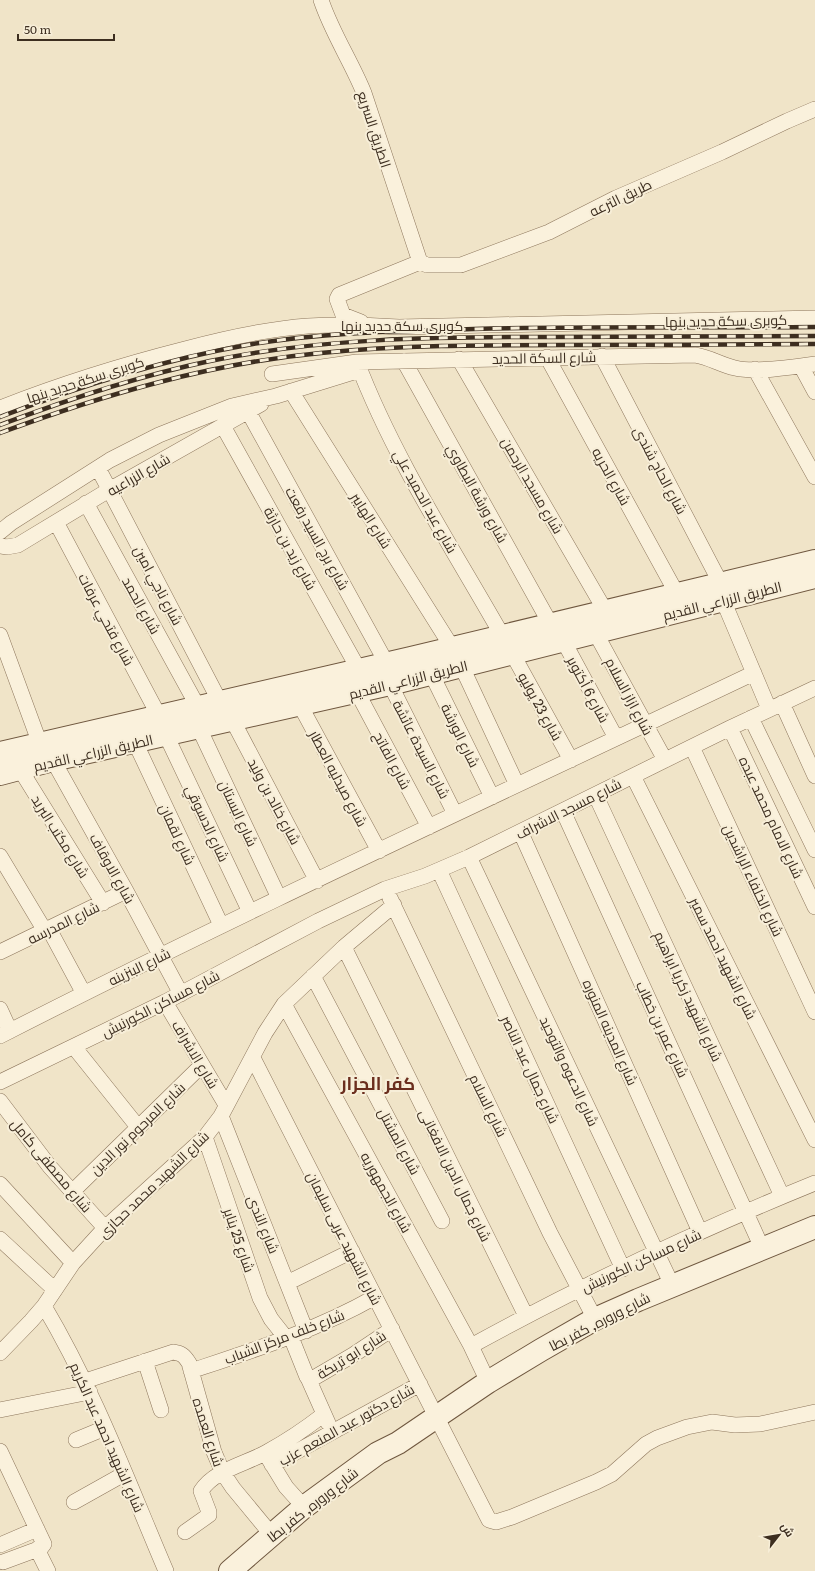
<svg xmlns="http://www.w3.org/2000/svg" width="815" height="1571" font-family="Literata,Cairo,serif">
	<rect width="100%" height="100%" fill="#f0e4c8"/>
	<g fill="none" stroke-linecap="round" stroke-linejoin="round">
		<g stroke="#8d765c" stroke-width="16">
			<path id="street" d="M321,0C332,33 351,61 364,93L420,262
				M420,262L427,265H461L549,232L616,198L722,152L787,121L815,109
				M361,322L343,315L337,299L339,295L420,262
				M602,356L721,584
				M547,357L677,594
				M459,359L606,612
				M404,361L551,625
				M357,362C394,459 452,547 503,637
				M801,366L815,392
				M755,369L815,477
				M272,374L357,362L695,355C709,357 721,365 735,368C755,373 794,367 815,364
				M291,391L453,649
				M0,408C61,384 122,365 185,349C226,338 267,329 308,326C339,324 369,325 399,327L815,318
				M248,411L387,664
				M223,426L359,670
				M98,468L220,702
				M86,503L198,707
				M56,522L159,716
				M0,532L11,523L110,460L159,435L232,406L276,396L360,370
				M0,546L7,547L18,545L109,490L261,404
				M723,600L769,709
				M595,632L665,760
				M0,635L40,744
				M563,640L616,738
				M512,653L571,760
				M461,665L517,785
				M431,673L492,797
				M390,684L455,814
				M357,692L429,827
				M782,703L815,776
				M300,705L379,851
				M751,718L815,850
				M233,721L317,881
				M199,728L279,898
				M730,728L815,907
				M166,735L250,912
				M135,742L221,925
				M692,747L815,1012
				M49,753L126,891L181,994
				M20,769L103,903
				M633,776L815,1140
				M596,796L782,1196
				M563,811L762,1248
				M521,833L700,1232
				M0,856L45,931
				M469,857L672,1285
				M439,870L623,1269
				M390,898L550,1233L595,1319
				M49,929L83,992
				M344,947L526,1316
				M0,952L126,891
				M313,976L442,1221
				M165,1002L226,1105
				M284,1004L471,1346L488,1382
				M0,1009L10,1031
				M0,1036C248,909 502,793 754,673
				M74,1047L138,1127
				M253,1058L489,1520L496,1522L512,1517L596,1482L612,1474L646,1444L657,1438L687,1427L712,1422L735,1425L760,1424L815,1412
				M0,1082L165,1002L318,921L385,889L425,876L469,857L730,728L815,688
				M0,1101L50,1167L105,1228
				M221,1116L306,1331
				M205,1137L260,1298L271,1319L286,1338
				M0,1184L73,1263
				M72,1192L202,1065
				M0,1239L55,1290
				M287,1283L352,1251
				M44,1306C94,1390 128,1482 166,1571
				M291,1337L307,1377L312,1379L353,1355L392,1329
				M471,1346C582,1285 697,1231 815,1183
				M0,1353L31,1321L44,1306L73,1263L105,1228L205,1137L221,1116L265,1033L284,1004L344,947L394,905
				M145,1361L161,1410
				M191,1371C254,1350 317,1330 375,1297
				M308,1378L328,1423
				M85,1381L173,1352C181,1353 184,1355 189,1363L214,1452L223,1473L233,1488L271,1534
				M0,1410L90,1392
				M76,1440L105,1428
				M0,1451L44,1544L41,1548L3,1562
				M267,1456L286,1487L304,1507
				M272,1465L420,1384
				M74,1502L124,1474
				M185,1532L209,1515V1512L201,1491C214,1470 246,1464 267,1452C287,1441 305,1429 323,1415
				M0,1545L37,1529
				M37,1549L48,1571"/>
		</g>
		<g stroke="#6f573f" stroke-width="24">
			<path id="secondary" d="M0,753L411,658L815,561
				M0,774L53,760L390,684L815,577
				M230,1571L304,1507L378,1453L398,1443L488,1382L541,1350L595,1319L638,1300L815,1227"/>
		</g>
		<use href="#street" stroke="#faf1dc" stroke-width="15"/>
		<use href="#secondary" stroke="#faf1dc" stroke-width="22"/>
		<g stroke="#3d2e20" stroke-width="4.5">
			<path id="rail" d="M0,417C80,386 162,360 247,345C322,332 399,331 474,329C588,326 702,328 815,327
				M0,425C69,399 138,376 210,361C320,338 433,337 545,337C635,337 725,336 815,336
				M0,433C103,395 211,363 321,353C401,345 482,345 562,345C646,345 731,345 815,344"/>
		</g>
		<use href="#rail" stroke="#f7eed8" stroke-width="3" stroke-dasharray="9" stroke-linecap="butt"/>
	</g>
	<g text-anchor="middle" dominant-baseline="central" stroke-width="4" stroke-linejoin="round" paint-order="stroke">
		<g font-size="14" fill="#3d2e20" stroke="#f7eed8">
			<text transform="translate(375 129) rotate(72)">الطريق السريع</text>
			<text transform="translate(620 197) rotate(-26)">طريق الترعه</text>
			<text transform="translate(726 320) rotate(-1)">كوبرى سكة حديد بنها</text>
			<text x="402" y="325">كوبرى سكة حديد بنها</text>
			<text transform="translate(544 357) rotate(-1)">شارع السكة الحديد</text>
			<text transform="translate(85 379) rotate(-18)">كوبرى سكة حديد بنها</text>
			<text transform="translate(661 470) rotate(62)">شارع الحاج شندى</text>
			<text transform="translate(138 474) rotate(-30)">شارع الزراعيه</text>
			<text transform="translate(612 476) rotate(61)">شارع الحريه</text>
			<text transform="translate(533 485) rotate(60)">شارع مسجد الرحمن</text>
			<text transform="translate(478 493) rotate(61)">شارع ورشة البطاوي</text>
			<text transform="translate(426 501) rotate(61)">شارع عبد الحميد علي</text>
			<text transform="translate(372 520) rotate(58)">شارع الهايبر</text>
			<text transform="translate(318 538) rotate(61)">شارع برج السيد رفعت</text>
			<text transform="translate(291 548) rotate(61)">شارع زيد بن حارثة</text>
			<text transform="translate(159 585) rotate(62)">شارع ناجي امين</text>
			<text transform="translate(722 600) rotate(-14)">الطريق الزراعي القديم</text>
			<text transform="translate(142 605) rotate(61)">شارع الحمد</text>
			<text transform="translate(107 619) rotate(62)">شارع فتحي عرفات</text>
			<text transform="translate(408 679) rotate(-14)">الطريق الزراعي القديم</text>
			<text transform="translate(589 689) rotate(62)">شارع 6 أكتوبر</text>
			<text transform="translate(630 696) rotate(62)">شارع ازاز السلام</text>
			<text transform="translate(541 706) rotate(61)">شارع 23 يوليو</text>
			<text transform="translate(461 735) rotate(64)">شارع الورشة</text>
			<text transform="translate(422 749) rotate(63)">شارع السيدة عائشة</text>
			<text transform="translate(93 752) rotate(-13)">الطريق الزراعي القديم</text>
			<text transform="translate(393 760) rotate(62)">شارع الفاتح</text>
			<text transform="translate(339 778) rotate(62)">شارع صيدليه العطار</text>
			<text transform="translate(275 801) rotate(62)">شارع خالد بن وليد</text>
			<text transform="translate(568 808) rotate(-27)">شارع مسجد الاشراف</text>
			<text transform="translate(239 813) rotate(65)">شارع البستان</text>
			<text transform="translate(772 817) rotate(65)">شارع الامام محمد عبده</text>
			<text transform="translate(208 823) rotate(65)">شارع الدسوقي</text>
			<text transform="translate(178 834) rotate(65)">شارع لقمان</text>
			<text transform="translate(61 836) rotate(58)">شارع مكتب البريد</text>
			<text transform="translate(113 868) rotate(61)">شارع الاوقاف</text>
			<text transform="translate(754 880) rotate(65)">شارع الخلفاء الراشدين</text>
			<text transform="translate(63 922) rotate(-26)">شارع المدرسه</text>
			<text transform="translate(724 958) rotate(64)">شارع الشهيد احمد سمير</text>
			<text transform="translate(139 966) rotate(-26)">شارع البنزينه</text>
			<text transform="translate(689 996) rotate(65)">شارع الشهيد زكريا ابراهيم</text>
			<text transform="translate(160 1003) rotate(-27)">شارع مساكن الكورنيش</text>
			<text transform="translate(663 1029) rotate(65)">شارع عمر بن خطاب</text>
			<text transform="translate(611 1032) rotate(66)">شارع المدينه المنوره</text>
			<text transform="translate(196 1054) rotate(59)">شارع الاشراف</text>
			<text transform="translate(531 1069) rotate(65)">شارع جمال عبد الناصر</text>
			<text transform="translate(570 1071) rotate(65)">شارع الدعوه والتوحيد</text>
			<text transform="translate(489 1105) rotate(64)">شارع السلام</text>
			<text transform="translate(137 1128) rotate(-44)">شارع المرحوم نور الدين</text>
			<text transform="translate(400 1141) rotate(62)">شارع المشتل</text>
			<text transform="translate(52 1165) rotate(50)">شارع مصطفى كامل</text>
			<text transform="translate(456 1175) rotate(64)">شارع جمال الدين الافغانى</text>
			<text transform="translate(153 1184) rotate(-44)">شارع الشهيد محمد حجازى</text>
			<text transform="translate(387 1192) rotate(61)">شارع الجمهوريه</text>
			<text transform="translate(264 1224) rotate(68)">شارع الندى</text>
			<text transform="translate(345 1238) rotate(63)">شارع الشهيد عربى سليمان</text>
			<text transform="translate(240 1240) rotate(71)">شارع 25 يناير</text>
			<text transform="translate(641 1260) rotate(-25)">شارع مساكن الكورنيش</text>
			<text transform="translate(599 1321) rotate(-27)">شارع وروره, كفر بطا</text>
			<text transform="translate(284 1336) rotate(-21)">شارع خلف مركز الشباب</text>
			<text transform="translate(351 1354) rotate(-32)">شارع ابو تريكة</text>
			<text transform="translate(346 1424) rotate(-29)">شارع دكتور عبد المنعم عزب</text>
			<text transform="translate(209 1432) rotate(72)">شارع العمده</text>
			<text transform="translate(108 1437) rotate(66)">شارع الشهيد احمد عبد الكريم</text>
			<text transform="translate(312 1504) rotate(-38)">شارع وروره, كفر بطا</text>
		</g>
		<g font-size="18" font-weight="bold" fill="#6b2e1e" stroke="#f7eed8">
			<text x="378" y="1082">كفر الجزار</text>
		</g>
	</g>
	<g transform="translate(779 1535) rotate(59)" stroke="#f7eed8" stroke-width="3" paint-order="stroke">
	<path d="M0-3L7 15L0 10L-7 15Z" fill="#3d2e20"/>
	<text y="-6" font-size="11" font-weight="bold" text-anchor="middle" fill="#3d2e20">ش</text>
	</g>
	<path d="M18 34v6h96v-6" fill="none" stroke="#3d2e20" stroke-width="2"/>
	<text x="24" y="34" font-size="12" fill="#3d2e20" stroke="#f7eed8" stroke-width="3" paint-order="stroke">50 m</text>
</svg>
